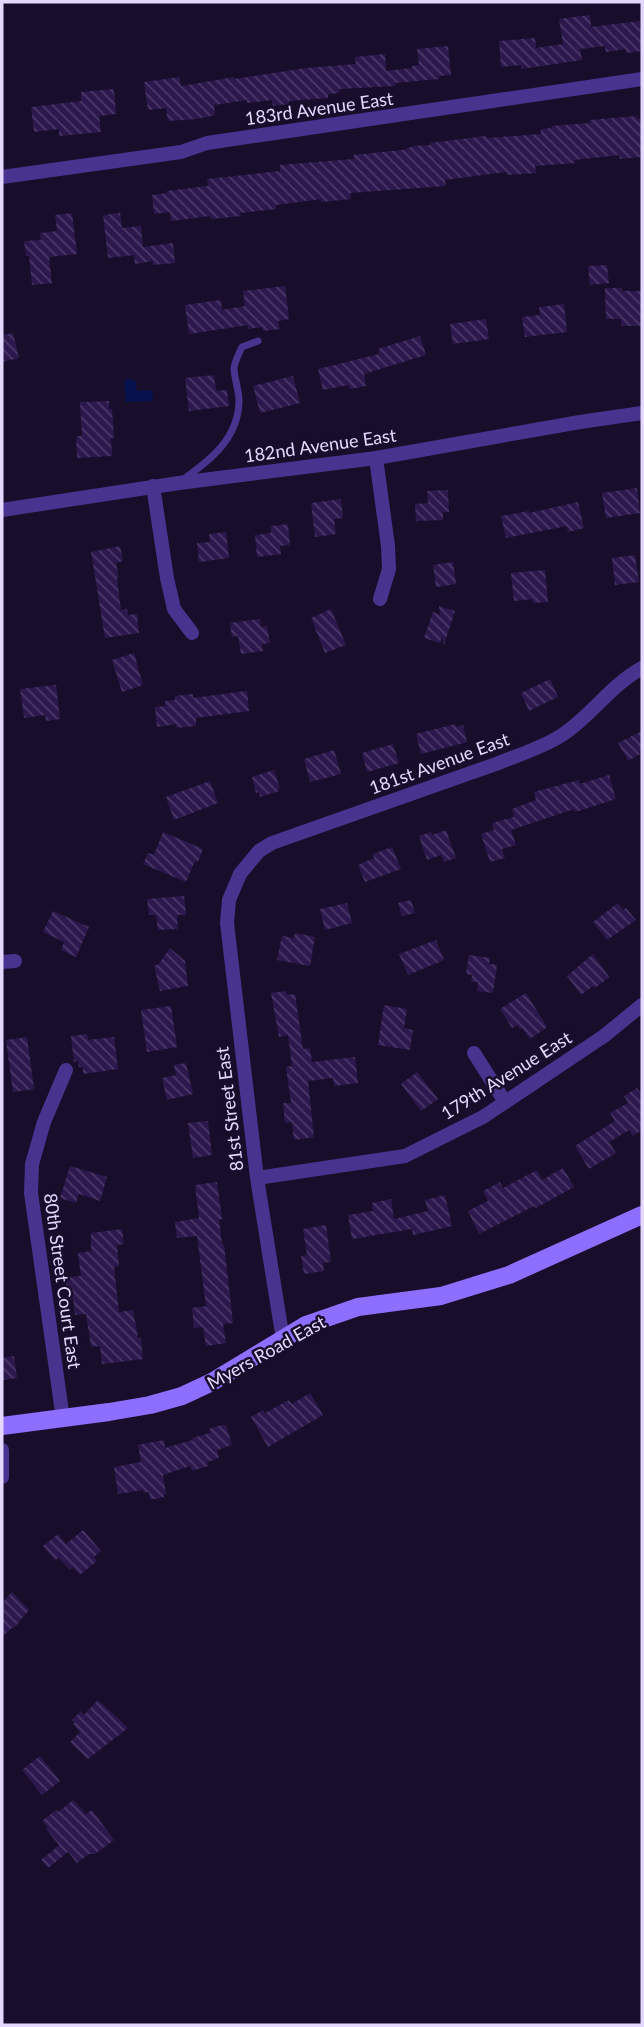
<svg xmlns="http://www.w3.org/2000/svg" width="644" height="2027" font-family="Lato,sans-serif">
	<defs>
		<pattern id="building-back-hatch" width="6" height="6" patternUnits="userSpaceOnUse" patternTransform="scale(1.75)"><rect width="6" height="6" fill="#2d184e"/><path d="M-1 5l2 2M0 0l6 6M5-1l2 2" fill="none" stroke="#4b3969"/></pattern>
	</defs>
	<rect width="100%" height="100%" fill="#180e2b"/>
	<path fill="#05124d" d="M127,379L135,380L137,391L152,390L153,401L126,402L124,382Z"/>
	<path fill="url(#building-back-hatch)" d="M590,15L591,27L640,21V29H642V51L626,53V49L606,52L605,46L580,49L582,60L521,69V65L501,67L499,41L535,38L536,48L563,44L559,19Z
		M448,46L451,75L439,76V79L395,83V86L339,89V93L328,94V98L289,101V104L273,106L272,100L247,103V100L214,105L215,115L197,119L168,121L166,108L148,110L144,82L180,77L181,86L234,77V79L306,68L356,64L355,57L385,54L386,71L412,68V66L419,65L417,49Z
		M114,89L116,114L99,116L101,132L59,136V129L34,132L31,107L81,101V92Z
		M637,116V119L642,118V157L620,159L619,155L575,160V163L535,166L536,173L507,175L506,172L445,180L446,186L350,193L351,199L321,202V199L276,205V209L240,213L241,216L211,219L210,216L171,221L170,212L154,214L152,195L167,193V191L208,186L207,179L280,171V165L354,159L353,155L402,150L414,146L430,145V143L486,136L487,138L541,134V129L552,128L551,126L590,123V120Z
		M72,213L77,254L49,257L52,283L32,285L29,256H26L24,241L41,240L40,233L57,231L55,215Z
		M120,213L122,228L141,226L143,247L173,243L175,263L153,265V261L135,264L134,255L108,258L103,215Z
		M607,265L609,283L590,285L588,266Z
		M285,286L289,319L278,321L280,329L263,331L262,327L248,329V325L189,334L185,305L221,300L222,310L245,306L243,291Z
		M605,288H622V291H642V326H621V319H606Z
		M564,304L567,332L525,337L522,317L540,315L539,307Z
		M486,319L489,339L453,344L450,324Z
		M13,333L19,358L2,362V335Z
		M420,336L426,355L364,374L366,386L350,389L349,385L323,390L318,369L379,354L378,349Z
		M214,375L216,391L227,390L229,406L189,411L185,378Z
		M293,376L300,403L260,413L253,386Z
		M109,401V409H112L114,438H111L112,456L77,458L76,436H82L80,402Z
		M637,488L640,513L606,518L602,493Z
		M448,490L449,512H443V520L416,521L415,504L428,503L427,491Z
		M341,499L343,518L334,519L336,534L315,537L311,503Z
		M578,502L584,528L568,532L567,526L506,538L501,516L529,511V513Z
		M288,524L290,545L280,546L281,554L257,557L255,535L271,533V526Z
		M226,532L229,558L199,562L197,543L210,542L209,534Z
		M120,546L123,561L116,563L119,578H117L121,610L127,609L128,615L137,614L139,633L105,638L91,552Z
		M635,555L639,582L615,585L612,558Z
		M453,562L456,584L436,587L433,565Z
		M545,570L548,602L533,603L532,599L514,601L511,573Z
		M439,606L455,611L444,645L442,636L440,643L424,638L433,612L440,615Z
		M331,609L346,645L325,653L311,618Z
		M260,619L261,627L267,626L270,643L262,644L263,651L241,654L238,636L232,637L230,623Z
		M134,653L143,685L122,692L112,660Z
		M550,679L558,697L529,711L521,693Z
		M56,685L60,719L46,721L45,715L24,718L20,689Z
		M247,691L249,711L196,718V726L177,728L176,724L157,727L155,707L165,706V701L175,700V696L193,694V698Z
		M455,724L456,727L463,725L467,742L421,754L416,734Z
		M642,731V753L628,761L618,743Z
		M393,744L399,763L367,772L362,753Z
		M334,750L341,774L310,782L304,759Z
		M274,770L280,788L278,789L279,791L260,797L259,792L256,793L252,777Z
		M609,775L616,799L575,812L574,809L511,830L516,845L502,849L505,858L490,862L481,834L494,830L492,823L514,817L512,809L536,800L534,792L579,780L580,784Z
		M210,781L218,803L174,820L166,797Z
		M446,830L456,858L444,862L441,855L427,860L419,836L431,832L432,835Z
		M163,832L203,849L198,862L196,861L193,865L186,882L143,864L148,853L154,855Z
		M392,847L401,869L365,882L358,865L374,858L373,854Z
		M184,896L186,915H177L178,929L158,930L156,915H149L147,899Z
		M411,900L415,913L402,916L398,903Z
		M347,903L352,923L325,930L320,909Z
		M618,903L623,910L626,908L636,920L607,940L593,922Z
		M53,911L89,927L76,957L61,950L64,942L43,932Z
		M295,933L315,937L310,966L277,960L282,936L294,938Z
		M436,940L444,960L408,975L399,954Z
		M170,948L185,961L188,986L160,991L154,965H158Z
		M593,954L609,977L595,988L593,986L581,995L567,976Z
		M469,955L490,958L489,964L497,965L493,993L477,991L478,982H471L472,975L466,974Z
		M286,991L287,995L295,994L303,1049L310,1048L312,1062L355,1057L358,1083L334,1086L333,1078L308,1081L314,1137L294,1140L292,1122L285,1123L283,1103H291L286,1067L292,1066L288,1035L279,1037L271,993Z
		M526,993L547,1027L530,1039L522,1028L520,1029L517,1025L512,1028L500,1009Z
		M384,1005L407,1009L404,1028L413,1030L410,1050L378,1045Z
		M171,1006L177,1047L147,1052L141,1010Z
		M87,1034L88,1040L114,1037L118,1069L83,1074V1067H79L78,1061L74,1062L71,1036Z
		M27,1037L34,1089L13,1092L6,1040Z
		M186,1063L193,1094L167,1100L162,1078L176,1075L174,1065Z
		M417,1072L438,1099L421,1111L401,1084Z
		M637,1088L642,1095V1130L633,1136L629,1130L609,1142L616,1153L589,1169L575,1146L615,1121L610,1113L628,1103L624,1096Z
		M208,1121L212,1155L193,1158L188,1123Z
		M70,1166L107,1177L100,1201L79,1194L76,1203L60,1198Z
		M563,1168L574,1187L536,1208L534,1206L479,1234L468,1211L488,1201L483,1191L500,1182L503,1188L537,1170L542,1180Z
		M217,1182L222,1219L219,1220L222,1244H224L233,1323L223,1324L226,1343L206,1346L203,1327L194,1328L192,1308L206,1306L197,1236L177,1238L175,1222L199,1218L195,1185Z
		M445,1195L452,1226L413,1235L412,1229L352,1239L348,1215L373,1211L372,1203L391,1199L394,1219L428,1211L425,1200Z
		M326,1225L331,1262L323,1263L324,1271L304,1274L301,1256L307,1255L303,1229Z
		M122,1229L124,1244L117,1245L119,1266L114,1267L119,1312L133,1310L138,1338H141L143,1359L102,1364L100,1346L91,1347L86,1314L75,1315L73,1299L68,1300L65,1278L81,1276L78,1253L91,1251V1233Z
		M14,1356L17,1378L3,1380L2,1358Z
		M310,1393L323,1415L268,1447L251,1417L263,1410L265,1413L289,1400L292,1404Z
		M222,1425H226L232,1445L217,1450L219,1458L207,1462L208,1466L192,1471L190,1466L163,1475L166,1494H164V1497L150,1500L149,1492L144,1493L143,1490L118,1494L114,1467L141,1462L138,1445L164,1440L165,1448L193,1440L192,1438L210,1433L209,1429Z
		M83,1530L101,1551L94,1557L97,1561L80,1575L73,1567L70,1570L59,1558L55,1560L43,1546L58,1534L66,1544Z
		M12,1592L29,1610L14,1628L13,1627L2,1637V1603Z
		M98,1700L128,1728L88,1759L70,1742L80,1732L73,1724L75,1722L72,1720L81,1711L84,1715Z
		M40,1756L60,1781L42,1795L22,1770Z
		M73,1800L86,1814L92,1810L114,1840L95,1854H89L77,1863L68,1852L48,1868L41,1860L59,1845L46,1829L48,1827L42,1821L56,1810L58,1812Z"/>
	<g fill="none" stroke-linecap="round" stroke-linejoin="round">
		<path stroke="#48348f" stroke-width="7" d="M185,478C212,459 239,437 239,400C239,390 234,378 234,368C235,361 239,353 242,347L258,341"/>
		<path stroke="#48348f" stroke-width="14" d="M2,177L181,152L207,143L642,79
			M376,458L388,546L389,569L380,599
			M153,486L167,578L174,609L192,633
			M2,510L179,483L376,458L580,422L642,413
			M2,962L15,961
			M474,1053L505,1102
			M257,1178L405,1156L483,1117L604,1036L642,1005
			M283,1340L257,1178L227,923L229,900L240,874L259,851L272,843L496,764C518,755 542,748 562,735C591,716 611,685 642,668
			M63,1419L31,1193L32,1164L44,1122L66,1070
			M2,1450V1477"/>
		<path stroke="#8d6fff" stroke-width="18" d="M2,1426L109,1412L150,1405L182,1396L212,1382L306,1325L358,1307L441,1296L509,1275L642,1215"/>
	</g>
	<g text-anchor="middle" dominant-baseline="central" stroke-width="5" stroke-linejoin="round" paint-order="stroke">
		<g font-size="18" fill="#e4d8ff" stroke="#180e2b">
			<text transform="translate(319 108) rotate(-8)">183rd Avenue East</text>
			<text transform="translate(320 445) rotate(-8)">182nd Avenue East</text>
			<text transform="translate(439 763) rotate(-20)">181st Avenue East</text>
			<text transform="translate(506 1075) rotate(-32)">179th Avenue East</text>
			<text transform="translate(229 1109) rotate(-97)">81st Street East</text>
			<text transform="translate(63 1281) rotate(82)">80th Street Court East</text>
			<text transform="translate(266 1352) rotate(-29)">Myers Road East</text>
		</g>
	</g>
	<rect width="644" height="2027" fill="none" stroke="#e4d8ff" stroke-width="7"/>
</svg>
